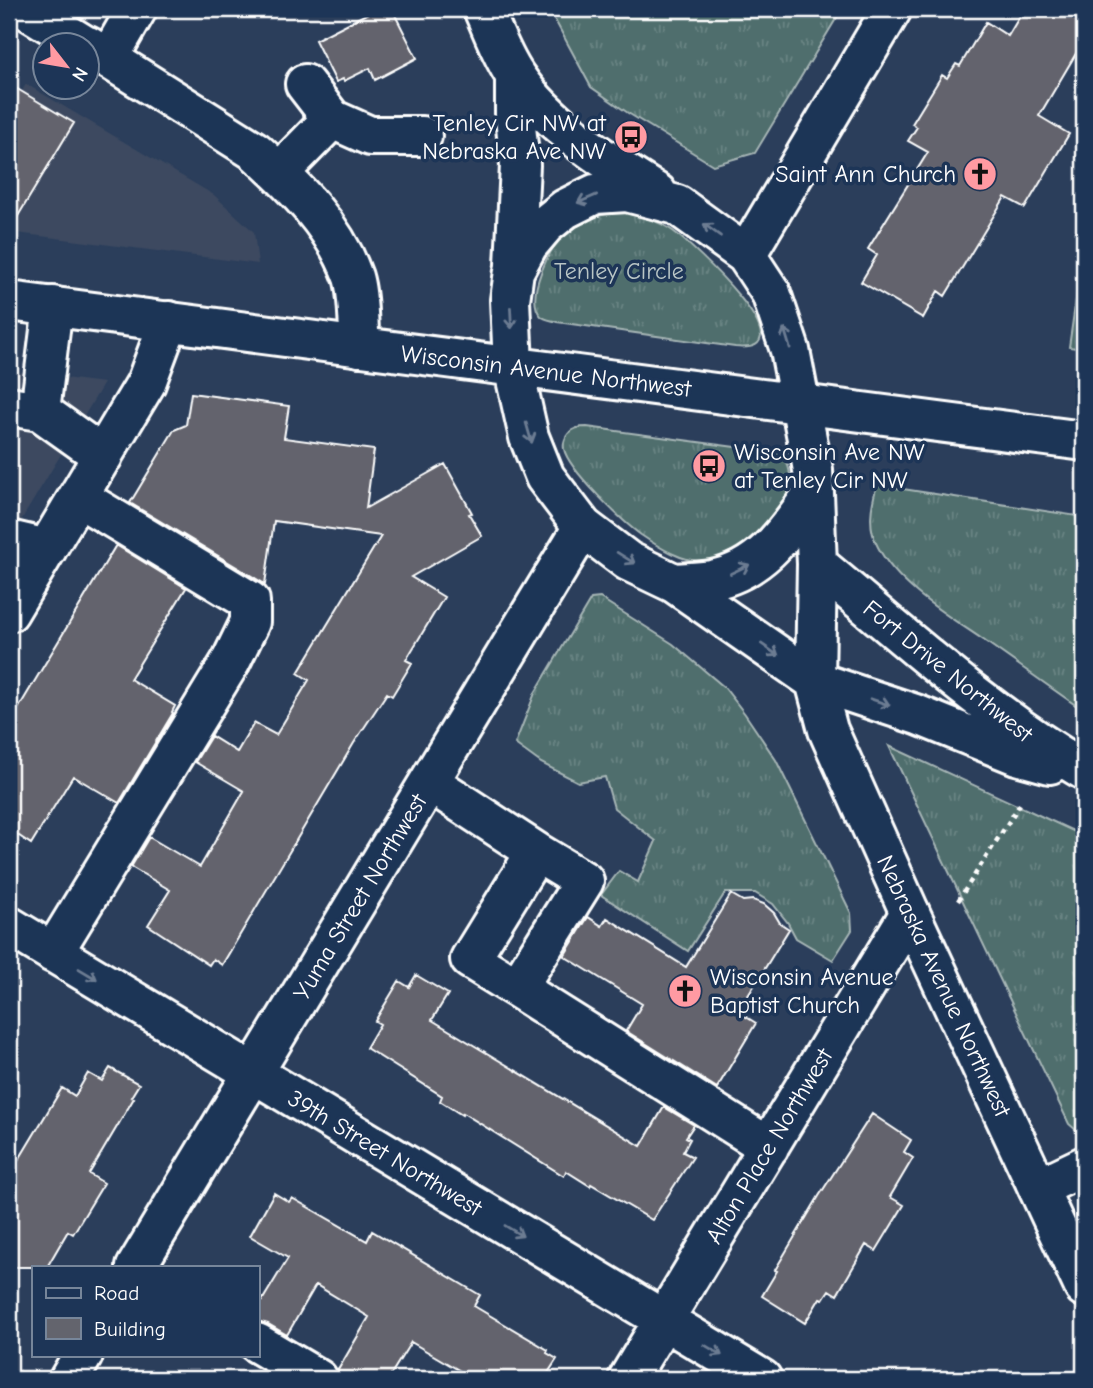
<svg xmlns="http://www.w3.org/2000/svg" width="1093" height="1388" font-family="'Comic Neue',sans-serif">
	<defs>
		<pattern id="grass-tufts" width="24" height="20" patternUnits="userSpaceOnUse" patternTransform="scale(1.75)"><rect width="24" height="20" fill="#4f6e6d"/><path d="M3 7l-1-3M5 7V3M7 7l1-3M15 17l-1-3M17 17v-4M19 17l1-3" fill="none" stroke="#698483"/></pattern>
	</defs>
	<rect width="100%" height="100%" fill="#2b3e5b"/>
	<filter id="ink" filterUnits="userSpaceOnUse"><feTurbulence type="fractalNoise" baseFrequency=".0143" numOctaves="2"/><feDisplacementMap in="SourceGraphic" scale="14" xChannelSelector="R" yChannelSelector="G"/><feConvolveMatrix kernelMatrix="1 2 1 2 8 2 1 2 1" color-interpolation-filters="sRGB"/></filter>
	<g filter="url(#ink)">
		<path fill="#3c4960" d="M26,84L214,195L254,232L258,264L9,232V113Z
			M9,371L104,383L19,524L9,522Z"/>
		<path fill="url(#grass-tufts)" stroke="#a7b6b6" stroke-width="2" d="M549,9H842L755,153L713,165L628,113L591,87Z
			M622,212C640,216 658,220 673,231C688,242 814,355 735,347L557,322C551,320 546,320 541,316C524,298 550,245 566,232C583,218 601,214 622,212Z
			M1084,244V349L1069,347Z
			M587,427L780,453C797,467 790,505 777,521C772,527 732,557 725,559C720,560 710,562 704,562C681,561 660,548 641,535C623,522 568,469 564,449C563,443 564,439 568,434C573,428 579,427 587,427Z
			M877,485L1084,517V711C1050,687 1016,663 982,639C947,615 898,586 878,547C867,527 871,506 877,485Z
			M600,598L673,644L724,687L745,714L776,760L851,913L852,930L833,960L796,938L788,923L773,904L755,893H725L688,951L601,895L619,871L638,882L656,841L614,808L605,777L578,782L541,763L515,744L535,693L591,599Z
			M889,746L1084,836V1137L1069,1124Z"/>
		<path fill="#63646d" stroke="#fff" stroke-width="2" d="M376,9H392L417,58L375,80L370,68L344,81L343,79L336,82L315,40Z
			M1024,9H1084V40L1039,116L1069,134L1025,208L1005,197L945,296L938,291L923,318L861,282L877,255L868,249L928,152L908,141L917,127L912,124L942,75L947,78L956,64L960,66L986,22L1008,36Z
			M9,84L74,123L9,231Z
			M191,393L289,406L284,438L374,450L366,508L445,464L472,513L469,514L482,536L411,577L444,597L406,660L412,663L392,696L387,693L354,743L222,965L213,959L209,965L148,925L170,890L131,867L149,837L200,867L244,791L195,762L211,736L237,752L254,723L276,735L309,680L298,673L381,536L274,521L265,584L130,503L174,430L186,425Z
			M116,545L186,588L130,679L175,706L172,712L173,713L119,803L73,776L31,844L9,829V724Z
			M731,894L743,901L753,900L764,904L774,913L780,923L789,929L738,1012L756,1023L717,1088L626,1031L642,1004L564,956L588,917L602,926L607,918L686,967Z
			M416,975L448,994L432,1020L641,1146L664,1107L694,1125L686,1137L690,1139L683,1152L693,1157L652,1220L591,1184L590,1186L566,1171L564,1176L463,1113L462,1115L440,1101L442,1096L366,1048L380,1024L375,1021L399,981L409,987Z
			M110,1068L139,1084L131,1097L134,1098L89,1174L104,1183L73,1234L68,1231L47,1267H9V1176L62,1088L75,1096L88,1073L102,1081Z
			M872,1114L911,1140L904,1152L913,1158L890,1197L904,1205L876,1251L866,1245L837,1295L829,1290L823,1299L820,1298L805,1323L762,1296L777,1271L775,1270L819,1196Z
			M274,1193L289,1202L292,1198L367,1241L372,1231L480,1295L474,1306L548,1350L547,1353L557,1359L544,1379H474L411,1342L388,1379H340L338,1370L369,1317L316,1285L287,1335L268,1324L257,1321V1309L288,1258L250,1236Z"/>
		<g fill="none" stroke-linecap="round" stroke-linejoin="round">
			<g stroke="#fff" stroke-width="44">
				<path id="minor" d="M26,9L86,46
					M88,46L255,151C294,186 335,226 353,277C359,296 358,326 360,347
					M108,59L137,9
					M305,84L332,119L370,136H422
					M279,173L332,119
					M746,255L892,9
					M9,406L40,411L53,306
					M40,411L103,456
					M9,540L47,549
					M817,564C903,635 987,713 1084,770
					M9,612L131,408L146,383L169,321
					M815,681L918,715L1017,755L1050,764
					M429,782L536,852
					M9,926L762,1379
					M53,953L231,661L250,622V601L78,497
					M517,988L470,959L536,852L584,881L517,988L769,1147
					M1038,1188L1084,1166
					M136,1267L583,527
					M257,1343L318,1379
					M69,1379L83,1355
					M628,1379L910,913"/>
			</g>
			<g stroke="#fff" stroke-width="44">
				<path id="major" d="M483,9C493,31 502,57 516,77C548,125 609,163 657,193
					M515,265L520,165L515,117V76
					M9,301L1084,441
					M674,583C686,582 700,582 712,580C762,570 786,532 813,494
					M815,681L674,583L628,561L583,527L545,477L529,437L513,366L510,300L514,271L528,245L545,225L565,209L595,194L627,192L677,205L746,255L771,293L790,350L813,470L817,564L815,681L828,730L910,913L1084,1287"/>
			</g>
			<path stroke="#fff" stroke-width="4.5" stroke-dasharray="5 5" stroke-linecap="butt" d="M958,901L1022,801"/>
			<use href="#minor" stroke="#1d3557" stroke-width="38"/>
			<use href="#major" stroke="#1d3557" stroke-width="38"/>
		</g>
		<defs><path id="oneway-shaft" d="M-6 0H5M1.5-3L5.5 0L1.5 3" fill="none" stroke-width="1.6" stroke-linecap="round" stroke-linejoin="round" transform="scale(1.75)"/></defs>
		<g stroke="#6c7c92">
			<use href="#oneway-shaft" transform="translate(587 199) rotate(157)"/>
			<use href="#oneway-shaft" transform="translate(712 230) rotate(-144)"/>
			<use href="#oneway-shaft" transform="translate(511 318) rotate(87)"/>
			<use href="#oneway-shaft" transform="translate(787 338) rotate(-107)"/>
			<use href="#oneway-shaft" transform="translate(529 433) rotate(74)"/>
			<use href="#oneway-shaft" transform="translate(626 558) rotate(32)"/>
			<use href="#oneway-shaft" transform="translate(740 569) rotate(-25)"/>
			<use href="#oneway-shaft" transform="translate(770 650) rotate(35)"/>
			<use href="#oneway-shaft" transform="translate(880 702) rotate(19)"/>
			<use href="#oneway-shaft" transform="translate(88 974) rotate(31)"/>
			<use href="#oneway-shaft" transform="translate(514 1231) rotate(31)"/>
			<use href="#oneway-shaft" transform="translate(713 1350) rotate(31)"/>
		</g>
	</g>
	<defs>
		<g id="bus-disc" transform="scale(1.75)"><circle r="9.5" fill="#ff9aa2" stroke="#1d3557"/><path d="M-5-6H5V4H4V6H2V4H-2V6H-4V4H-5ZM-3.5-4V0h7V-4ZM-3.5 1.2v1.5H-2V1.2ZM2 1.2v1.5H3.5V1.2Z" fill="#111"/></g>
		<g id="church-disc" transform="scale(1.75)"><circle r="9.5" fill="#ff9aa2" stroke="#1d3557"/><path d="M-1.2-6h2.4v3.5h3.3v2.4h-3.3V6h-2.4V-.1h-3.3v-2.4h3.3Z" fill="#111"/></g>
	</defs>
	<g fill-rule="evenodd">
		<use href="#bus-disc" x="631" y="137"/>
		<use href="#church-disc" x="980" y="174"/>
		<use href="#bus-disc" x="709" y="466"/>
		<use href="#church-disc" x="685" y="991"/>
	</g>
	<g text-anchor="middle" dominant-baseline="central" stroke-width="7" stroke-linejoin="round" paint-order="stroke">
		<g font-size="24" fill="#fff" stroke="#1d3557" text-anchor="end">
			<text x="606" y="123">Tenley Cir NW at<tspan x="606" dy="28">Nebraska Ave NW</tspan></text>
			<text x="956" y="174">Saint Ann Church</text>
			<text x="734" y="452" text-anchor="start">Wisconsin Ave NW<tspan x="734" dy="28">at Tenley Cir NW</tspan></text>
			<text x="710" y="977" text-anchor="start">Wisconsin Avenue<tspan x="710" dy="28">Baptist Church</tspan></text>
		</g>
		<g font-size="24" fill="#b9c5c5" stroke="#1d3557">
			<text x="619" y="271">Tenley Circle</text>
		</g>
		<g font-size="24" fill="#fff" stroke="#1d3557">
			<text transform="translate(546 371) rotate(7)">Wisconsin Avenue Northwest</text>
			<text transform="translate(948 671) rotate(39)">Fort Drive Northwest</text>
			<text transform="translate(360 897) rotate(-59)">Yuma Street Northwest</text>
			<text transform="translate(944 986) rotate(65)">Nebraska Avenue Northwest</text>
			<text transform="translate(769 1146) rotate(-59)">Alton Place Northwest</text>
			<text transform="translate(385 1153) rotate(31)">39th Street Northwest</text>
		</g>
	</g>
	<rect width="1093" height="1388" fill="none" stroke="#1d3557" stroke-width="35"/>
	<rect x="18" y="18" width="1058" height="1353" fill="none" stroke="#fff" stroke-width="2.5" filter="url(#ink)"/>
	<rect x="32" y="1266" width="228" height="91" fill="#1d3557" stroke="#77869a" stroke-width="2"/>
	<rect x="46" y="1288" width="35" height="10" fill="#1d3557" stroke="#77869a" stroke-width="2"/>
	<text x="94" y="1300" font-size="21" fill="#ffffff">Road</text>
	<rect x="46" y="1318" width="35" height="21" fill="#63646d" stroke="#77869a" stroke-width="2"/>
	<text x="94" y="1336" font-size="21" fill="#ffffff">Building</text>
	<g transform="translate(66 66) rotate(121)"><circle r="33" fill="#1d3557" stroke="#77869a" stroke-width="2"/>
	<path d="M0-5L12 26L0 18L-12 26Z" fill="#ff9aa2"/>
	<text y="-10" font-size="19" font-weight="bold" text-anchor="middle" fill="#ffffff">N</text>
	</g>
</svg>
